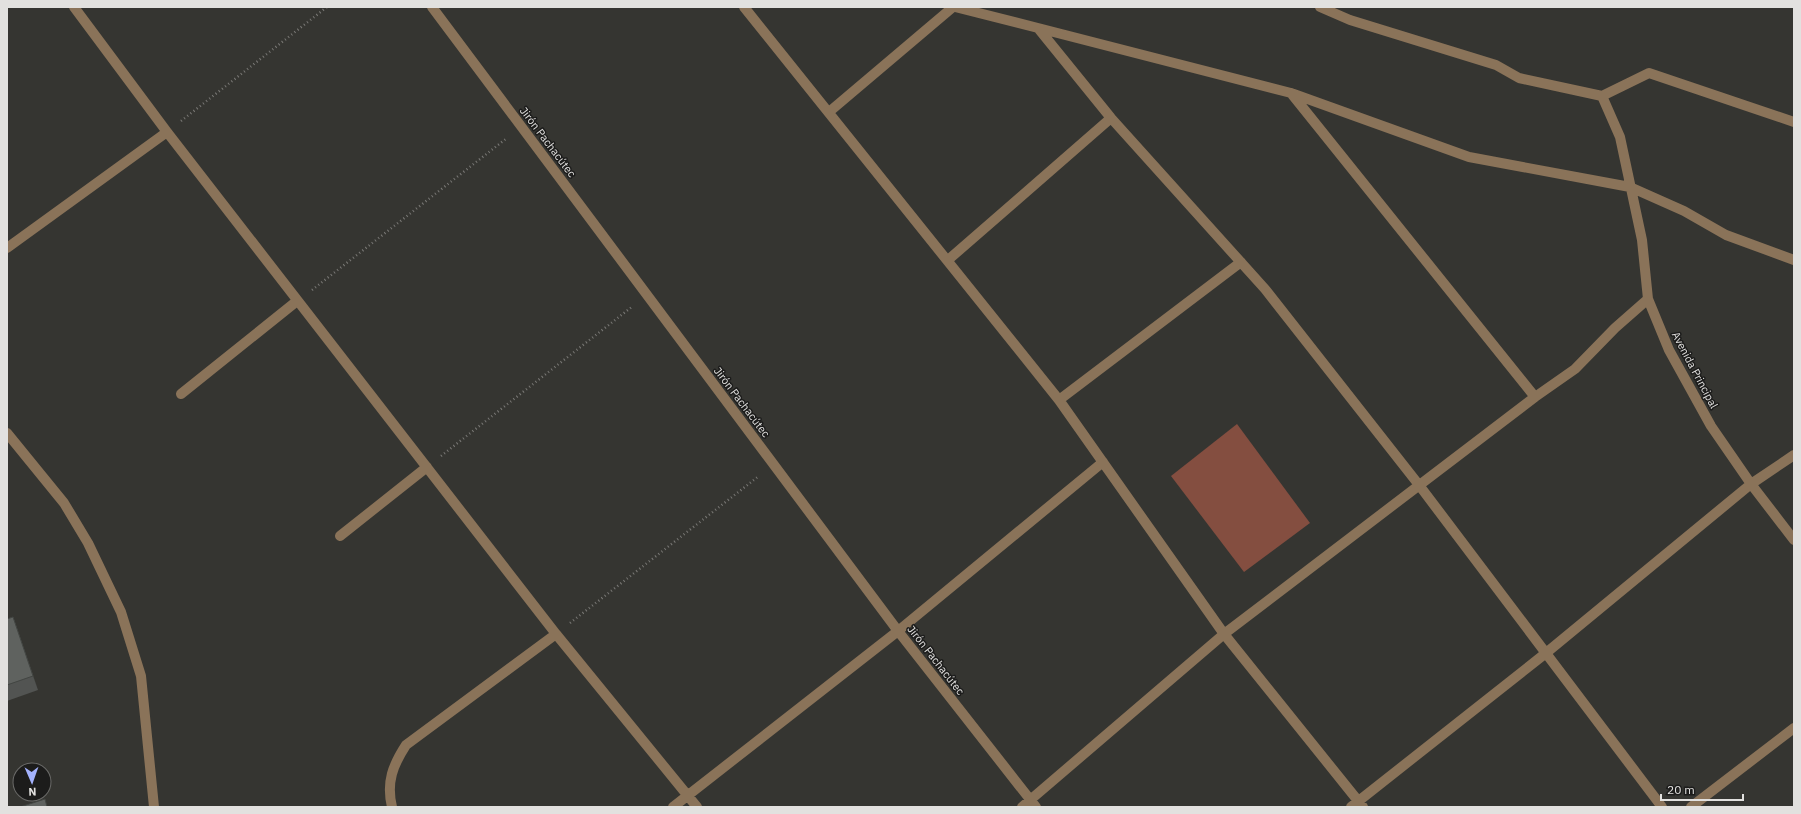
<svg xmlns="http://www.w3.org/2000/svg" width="1801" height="814" font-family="'IBM Plex Sans',sans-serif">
	<rect width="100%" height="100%" fill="#353531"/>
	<path fill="#844e40" d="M1237,424L1310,523L1244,572L1171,476Z"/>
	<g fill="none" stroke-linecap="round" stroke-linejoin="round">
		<path stroke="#7a7976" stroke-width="2.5" stroke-dasharray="1 3" stroke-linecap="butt" d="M181,121L327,7
			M312,290L507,138
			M441,456L633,306
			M570,623L759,476"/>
		<path stroke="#8a7359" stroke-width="10" d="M74,7L167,132L556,634L697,807
			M432,7L898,631L1036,807
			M744,7L1059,400L1224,634L1363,807
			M955,7L1038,28L1111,118L1265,289L1419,485L1662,807
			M1320,7L1350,20L1496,65L1519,78L1602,96L1649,73L1794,122
			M1038,28L1291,93L1469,157L1630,187L1684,211L1726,235L1794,260
			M1291,93L1535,397
			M1602,96L1620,137L1642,240L1648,299L1669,350L1711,426L1751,484L1794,540
			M829,112L953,7
			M7,248L167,132
			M948,260L1111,118
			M181,394L297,301
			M1059,400L1241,262
			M7,433L64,503L88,543L121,612L141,676L154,807
			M340,536L427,467
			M392,807C386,782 393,765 406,745L556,634
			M673,807L898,631L1103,462
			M1022,807L1224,634L1535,397L1575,369L1615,328L1648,299
			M1351,807L1546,653L1751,484L1794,455
			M1691,807L1794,728"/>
	</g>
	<path fill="#525452" d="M13,617L38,690L7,701V619Z"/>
	<path fill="#424542" d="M13,617L18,631L38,690L33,676Z"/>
	<path fill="#5f625f" stroke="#424542" d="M13,617L33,676L7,685V619Z
		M45,799L47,807H20Z"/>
	<g text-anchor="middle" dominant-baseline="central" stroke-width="3" stroke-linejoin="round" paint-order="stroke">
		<g font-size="11" fill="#e2e1df" stroke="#1c1c1b">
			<text transform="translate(548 142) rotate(53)">Jirón Pachacútec</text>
			<text transform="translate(1695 370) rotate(62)">Avenida Principal</text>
			<text transform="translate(742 402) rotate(53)">Jirón Pachacútec</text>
			<text transform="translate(936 660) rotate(52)">Jirón Pachacútec</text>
		</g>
	</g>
	<rect width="1801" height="814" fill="none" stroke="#e2e1df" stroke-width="16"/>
	<g transform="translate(32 782) rotate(178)"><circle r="19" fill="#1c1c1b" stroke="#6b6b69"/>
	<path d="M0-3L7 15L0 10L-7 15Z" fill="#a3b2fd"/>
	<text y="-6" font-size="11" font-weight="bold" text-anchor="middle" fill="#e2e1df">N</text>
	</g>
	<path d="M1661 794v6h82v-6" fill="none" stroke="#e2e1df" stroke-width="2"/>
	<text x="1667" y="794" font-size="12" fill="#e2e1df" stroke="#1c1c1b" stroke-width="3" paint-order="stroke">20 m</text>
</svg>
